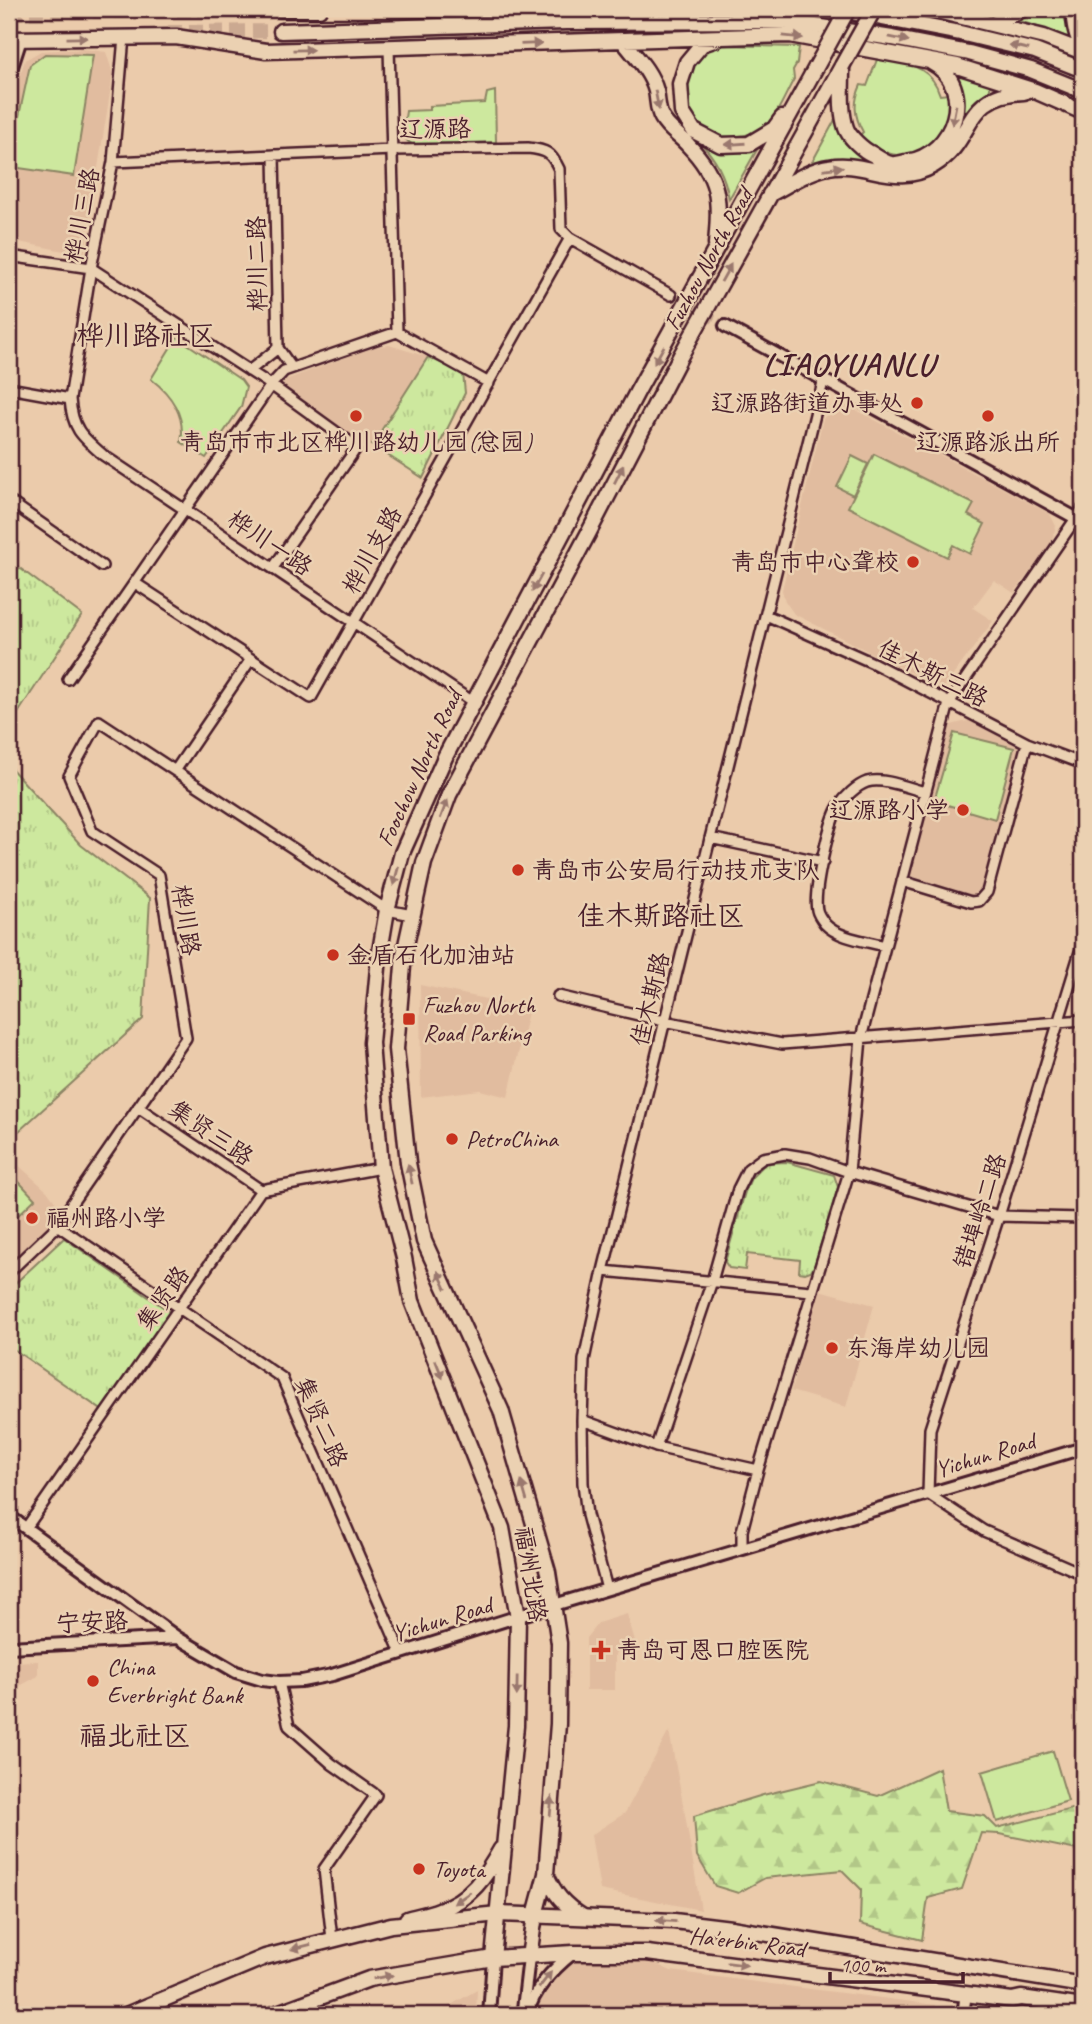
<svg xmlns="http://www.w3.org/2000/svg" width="1092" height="2024" font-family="Caveat,'LXGW WenKai TC',sans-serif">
	<defs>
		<pattern id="forest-firs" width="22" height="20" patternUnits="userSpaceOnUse" patternTransform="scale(1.75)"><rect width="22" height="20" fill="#cde89e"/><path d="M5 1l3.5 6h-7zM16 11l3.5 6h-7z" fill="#b2c788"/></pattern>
		<pattern id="park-tufts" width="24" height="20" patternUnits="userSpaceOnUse" patternTransform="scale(1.75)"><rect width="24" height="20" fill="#cde89e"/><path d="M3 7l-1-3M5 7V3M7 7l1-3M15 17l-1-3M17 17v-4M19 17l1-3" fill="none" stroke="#b2c788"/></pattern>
	</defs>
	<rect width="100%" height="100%" fill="#ebcbab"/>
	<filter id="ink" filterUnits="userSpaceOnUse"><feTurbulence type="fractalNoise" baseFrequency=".0143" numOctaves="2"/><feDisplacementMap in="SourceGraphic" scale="14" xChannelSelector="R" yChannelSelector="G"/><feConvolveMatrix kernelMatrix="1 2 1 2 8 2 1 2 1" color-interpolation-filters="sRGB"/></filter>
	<g filter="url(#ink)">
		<path fill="#e1bc9f" d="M84,49L106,52L113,74L84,255L9,240V107L25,60L41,51Z
			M389,345L428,357L372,445L363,446L280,388L285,380L374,347Z
			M845,404L1050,514L1056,526L1051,544L1014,593L994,580L973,608L993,621L943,689L794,614L785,601L782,590L823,419L833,408Z
			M971,720L1020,747L983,888L975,895H964L906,874L943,733L951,725Z
			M420,985L529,1008L508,1097L480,1090L421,1097Z
			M9,1161H14L47,1191L61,1210L48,1226L9,1263Z
			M819,1290L874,1305L846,1407L791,1391Z
			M627,1614L635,1641L619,1646L615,1654V1690H586V1638L598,1623Z
			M38,1661V1676L9,1692V1662Z
			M669,1731L684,1809L701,1910L600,1890L591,1835L625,1813Z
			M637,1955L671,1971L936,2005L935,2015H531L545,1985L570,1964L591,1956Z
			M477,1990L476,2015H414L435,2014Z"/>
		<path fill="#cde89e" stroke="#8c8464" stroke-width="2" d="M1030,9H1066L1069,29L1073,39L1011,18Z
			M718,45L799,47L797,63L793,70L794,79C786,93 778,115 766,125C743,144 700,141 688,110C681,91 687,62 703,50C707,47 714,46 718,45Z
			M45,54L93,55L74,176L19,168L9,162L30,65Z
			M878,57C905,64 931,64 940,95L949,94C949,102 949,113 947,121C932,164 888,165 860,135L863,132C854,116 853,102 861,85L867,86Z
			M953,73L990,84V90L976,100L963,115L962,94Z
			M495,91L496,142L416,146C397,138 404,128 406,111L430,110V106L485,103L487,93Z
			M836,118L845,143L870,165L810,166Z
			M699,141C720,149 737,154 759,146L729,199C725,175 716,159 699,141Z
			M177,337L241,380L246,387L241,407L206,458L181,442C186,416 171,394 151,379Z
			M874,454L974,504L968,515L985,524L970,554L953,545L947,557L848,507Z
			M852,456L868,464L853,495L837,487Z
			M954,733L1014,748L995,819L934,801Z
			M9,1171L35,1199L9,1224Z
			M1053,1751L1068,1801L997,1822L982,1772Z"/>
		<path fill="url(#forest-firs)" stroke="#8c8464" stroke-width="2" d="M939,1768L946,1811L985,1816L997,1828L1083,1806V1879L1077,1850L999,1834L981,1833L962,1889L928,1898L922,1940L860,1924L861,1889L842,1870L765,1878L738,1893L715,1886L697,1856L694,1816L763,1795L821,1781L878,1796Z"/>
		<path fill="url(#park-tufts)" stroke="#8c8464" stroke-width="2" d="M428,357L463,373L465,393L423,478L372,445Z
			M9,560L82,615L9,727Z
			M9,766L81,845L150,898L143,1019L9,1140Z
			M787,1162L834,1175L838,1187L813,1270L805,1273L799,1272L800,1260L747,1254L745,1270L729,1268L725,1262L745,1192L751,1178L766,1163Z
			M64,1238L170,1312L103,1411L9,1346V1289Z"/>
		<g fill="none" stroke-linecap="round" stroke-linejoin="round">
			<path stroke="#cba991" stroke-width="9" stroke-dasharray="9 4.5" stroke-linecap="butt" d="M671,295L725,326"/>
			<path stroke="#cba991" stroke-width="14" stroke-dasharray="14 7" stroke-linecap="butt" d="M9,13L280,9
				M168,32L281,31"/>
			<g stroke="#4a1f2b" stroke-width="14">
				<path id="minor" d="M124,37L113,162L91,268L70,399C72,428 81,436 103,455L473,702
					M389,48L397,332
					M274,155L278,348L292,368
					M113,162L393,150L528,148C546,150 551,152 559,169L561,229L570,238L671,295
					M9,256L91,268L271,385L354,445L355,450L273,568
					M249,371L278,348
					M9,388L70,399
					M9,501L102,566
					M135,583L311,698L570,238
					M766,615L873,663L1027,743L1083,764
					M68,679L271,385L284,371L397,332L489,383
					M175,771L251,659
					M710,838L823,862
					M902,881L971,902L979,901L987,892L1027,743
					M1083,942L999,1216L930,1429L928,1494L984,1531L1083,1574
					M885,946C866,941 838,938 825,924C822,920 818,915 817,910C813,893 829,821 839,806C845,797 856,786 867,782C883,777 909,788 925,792
					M558,996L664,1021L782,1044L1083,1020
					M138,1107L261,1190
					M57,1225L282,1378L401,1653
					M603,1271L811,1291
					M9,1272L54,1229L186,1038L159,875L92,831L69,776L99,721L387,910L412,915
					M582,1420L656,1447L758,1470
					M656,1447L712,1281L738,1189L748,1169L763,1158L785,1154L810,1158L849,1172L999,1216L1083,1218
					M26,1528L261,1190L381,1168
					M742,1549V1531L758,1470L849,1172L861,1038L949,703L1083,508
					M607,1589L587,1515L583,1483L582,1420L584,1360L603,1271L823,382
					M279,1682L289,1726L332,1764L376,1795L324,1869L332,1939"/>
			</g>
			<g stroke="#4a1f2b" stroke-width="16">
				<path id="tertiary" d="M9,76L21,39
					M725,326L1083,522
					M9,1516L178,1638L236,1672L262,1680L279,1682L302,1681L332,1675L554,1605L1083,1448
					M9,1647L178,1638
					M523,2009L529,1957
					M489,2015L493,1958
					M527,2015C534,1989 552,1970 573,1953
					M963,2015L966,1993"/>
			</g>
			<g stroke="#4a1f2b" stroke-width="19">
				<path id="primary" d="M929,9L1044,37L1083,52
					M1073,9C1074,21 1075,36 1083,46
					M993,24L1023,9
					M9,39L176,37L266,51L790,35L957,66L1035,91L1083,112
					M717,39L702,44L687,62L680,84L682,112L694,131L721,145L749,144L774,129L782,118
					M624,42C636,57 651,72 656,91C658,100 657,110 662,118C668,129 679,135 688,145C720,178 720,199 716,244
					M842,69C842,88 840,110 846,128C849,137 863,150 872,154C877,157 885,163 891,164C896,165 903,162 907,162C955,155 977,86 931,62
					M770,194C788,185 809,170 829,167C866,160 896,188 934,165C976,140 961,94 1024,92
					M546,1874C554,1894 564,1905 583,1917
					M407,1919C417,1916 429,1914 439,1910C470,1900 486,1876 501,1849
					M529,1957L535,1915L546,1874L558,1724L559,1643L548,1572L501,1410L424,1241L408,1163L396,1049L404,954L424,863L449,795L588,534L681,355L842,66
					M493,1958L516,1726L518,1617L502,1528L412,1301L404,1258L381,1168L371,1043L379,957L387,910L402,853L445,757L637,392L816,67"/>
			</g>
			<g stroke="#4a1f2b" stroke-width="19">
				<path id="trunk" d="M280,9H319
					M835,9L960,33L1035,51L1083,70
					M281,31L566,22L783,21L892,38L969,53L1031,70L1083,91
					M126,2015L265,1957L391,1925L498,1914L674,1921L731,1928L1083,1985
					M272,2015L369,1979L493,1958L573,1953H647L1012,2000L1021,1998L1083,2007"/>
			</g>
			<use href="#minor" stroke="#ebd1b2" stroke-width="9"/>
			<use href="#tertiary" stroke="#ebd1b2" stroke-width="10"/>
			<use href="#primary" stroke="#ebd1b2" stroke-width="14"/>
			<use href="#trunk" stroke="#ebd1b2" stroke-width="14"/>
			<g stroke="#4a1f2b" stroke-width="19" stroke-linecap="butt">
				<path id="primary-bridge" d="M842,66L874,9
					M816,67L848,9"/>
			</g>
			<use href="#primary-bridge" stroke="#ebd1b2" stroke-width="14"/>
		</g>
		<defs><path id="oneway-solid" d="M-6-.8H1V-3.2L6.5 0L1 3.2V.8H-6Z" transform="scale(1.75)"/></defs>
		<g fill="#9a786e">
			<use href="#oneway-solid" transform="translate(793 37) rotate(6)"/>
			<use href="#oneway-solid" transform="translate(77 38) rotate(-1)"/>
			<use href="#oneway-solid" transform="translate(899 39) rotate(11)"/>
			<use href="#oneway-solid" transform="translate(531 44) rotate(-2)"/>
			<use href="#oneway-solid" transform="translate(1019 47) rotate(-167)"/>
			<use href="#oneway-solid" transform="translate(303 50) rotate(-1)"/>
			<use href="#oneway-solid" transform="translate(657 100) rotate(79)"/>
			<use href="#oneway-solid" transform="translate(954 115) rotate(101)"/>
			<use href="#oneway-solid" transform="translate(735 144) rotate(176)"/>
			<use href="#oneway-solid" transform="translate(833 168) rotate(-7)"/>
			<use href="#oneway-solid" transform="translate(726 273) rotate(-61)"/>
			<use href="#oneway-solid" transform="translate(659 355) rotate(119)"/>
			<use href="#oneway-solid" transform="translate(619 474) rotate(-63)"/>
			<use href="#oneway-solid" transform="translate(537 583) rotate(119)"/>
			<use href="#oneway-solid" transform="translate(444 809) rotate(-69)"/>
			<use href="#oneway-solid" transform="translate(396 876) rotate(105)"/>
			<use href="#oneway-solid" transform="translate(410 1174) rotate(-102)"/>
			<use href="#oneway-solid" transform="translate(442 1280) rotate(-115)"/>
			<use href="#oneway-solid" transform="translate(439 1369) rotate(68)"/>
			<use href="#oneway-solid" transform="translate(524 1491) rotate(-106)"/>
			<use href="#oneway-solid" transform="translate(517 1686) rotate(91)"/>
			<use href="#oneway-solid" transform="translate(551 1806) rotate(-85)"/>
			<use href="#oneway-solid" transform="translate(462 1898) rotate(145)"/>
			<use href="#oneway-solid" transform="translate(666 1921) rotate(-177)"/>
			<use href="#oneway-solid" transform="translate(301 1947) rotate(165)"/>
			<use href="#oneway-solid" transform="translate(737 1964) rotate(7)"/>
			<use href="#oneway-solid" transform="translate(383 1977) rotate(-10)"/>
			<use href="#oneway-solid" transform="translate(545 1980) rotate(-52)"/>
		</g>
	</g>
	<g fill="#c8321e" stroke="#ebd1b2" stroke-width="2.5">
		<circle cx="917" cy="403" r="7"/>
		<circle cx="356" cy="416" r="7"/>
		<circle cx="988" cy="416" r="7"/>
		<circle cx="913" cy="562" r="7"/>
		<circle cx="963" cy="810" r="7"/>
		<circle cx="518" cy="870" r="7"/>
		<circle cx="333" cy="955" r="7"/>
		<rect x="402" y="1012" width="14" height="14" rx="3.5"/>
		<circle cx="452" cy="1139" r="7"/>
		<circle cx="32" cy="1218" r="7"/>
		<circle cx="832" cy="1348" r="7"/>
		<path d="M597.5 1639.5h7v7h7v7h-7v7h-7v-7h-7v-7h7z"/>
		<circle cx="93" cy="1681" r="7"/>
		<circle cx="419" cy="1869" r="7"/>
	</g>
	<g text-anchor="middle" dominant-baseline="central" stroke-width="5" stroke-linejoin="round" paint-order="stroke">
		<g font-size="24" fill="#4a1f2b" stroke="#ebd1b2">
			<text transform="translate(435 129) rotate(-1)">辽源路</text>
			<text transform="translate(82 215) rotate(-79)">桦川三路</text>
			<text transform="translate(708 259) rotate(-61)">Fuzhou North Road</text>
			<text transform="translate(257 264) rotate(-91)">桦川二路</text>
			<text transform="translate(270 543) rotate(34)">桦川一路</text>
			<text transform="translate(372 550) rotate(-61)">桦川支路</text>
			<text transform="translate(933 673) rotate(27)">佳木斯三路</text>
			<text transform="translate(419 768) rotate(-65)">Foochow North Road</text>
			<text transform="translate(186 920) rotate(81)">桦川路</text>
			<text transform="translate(650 999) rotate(-76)">佳木斯路</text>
			<text transform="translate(211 1133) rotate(34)">集贤三路</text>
			<text transform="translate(980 1211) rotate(-72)">错埠岭二路</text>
			<text transform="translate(163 1298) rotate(-55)">集贤路</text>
			<text transform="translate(321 1422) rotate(66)">集贤二路</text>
			<text transform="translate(985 1455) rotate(-17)">Yichun Road</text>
			<text transform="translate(531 1574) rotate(81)">福州北路</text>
			<text transform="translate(442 1619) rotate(-17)">Yichun Road</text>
			<text transform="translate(92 1622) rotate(-3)">宁安路</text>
			<text transform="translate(747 1942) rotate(7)">Ha'erbin Road</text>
		</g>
		<g font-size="24" fill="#4a1f2b" stroke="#ebd1b2" text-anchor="start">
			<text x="903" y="403" text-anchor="end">辽源路街道办事处</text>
			<text x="356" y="442" text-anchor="middle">青岛市市北区桦川路幼儿园(总园)</text>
			<text x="988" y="442" text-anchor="middle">辽源路派出所</text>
			<text x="899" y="562" text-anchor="end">青岛市中心聋校</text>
			<text x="949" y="810" text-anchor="end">辽源路小学</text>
			<text x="532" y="870">青岛市公安局行动技术支队</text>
			<text x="347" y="955">金盾石化加油站</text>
			<text x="423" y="1005">Fuzhou North<tspan x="423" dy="28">Road Parking</tspan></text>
			<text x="466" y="1139">PetroChina</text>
			<text x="46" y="1218">福州路小学</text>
			<text x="846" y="1348">东海岸幼儿园</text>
			<text x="617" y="1650">青岛可恩口腔医院</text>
			<text x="107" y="1667">China<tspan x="107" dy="28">Everbright Bank</tspan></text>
			<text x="433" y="1869">Toyota</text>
		</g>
		<g font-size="28" fill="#4a1f2b" stroke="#ebd1b2">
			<text x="146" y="335">桦川路社区</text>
			<text x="661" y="915">佳木斯路社区</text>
			<text x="135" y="1735">福北社区</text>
		</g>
		<g font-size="32" font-weight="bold" letter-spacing="2" fill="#4a1f2b" stroke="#ebd1b2">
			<text x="849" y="364">LIAOYUANLU</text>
		</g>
	</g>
	<rect width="1092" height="2024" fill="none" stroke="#ebd1b2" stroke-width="35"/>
	<rect x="18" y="18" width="1057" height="1989" fill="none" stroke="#4a1f2b" stroke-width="2.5" filter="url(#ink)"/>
	<path d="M830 1972v10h133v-10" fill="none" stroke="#4a1f2b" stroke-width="3.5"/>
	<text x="840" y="1972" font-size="21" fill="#4a1f2b" stroke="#ebd1b2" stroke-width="5" paint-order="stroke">100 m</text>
</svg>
